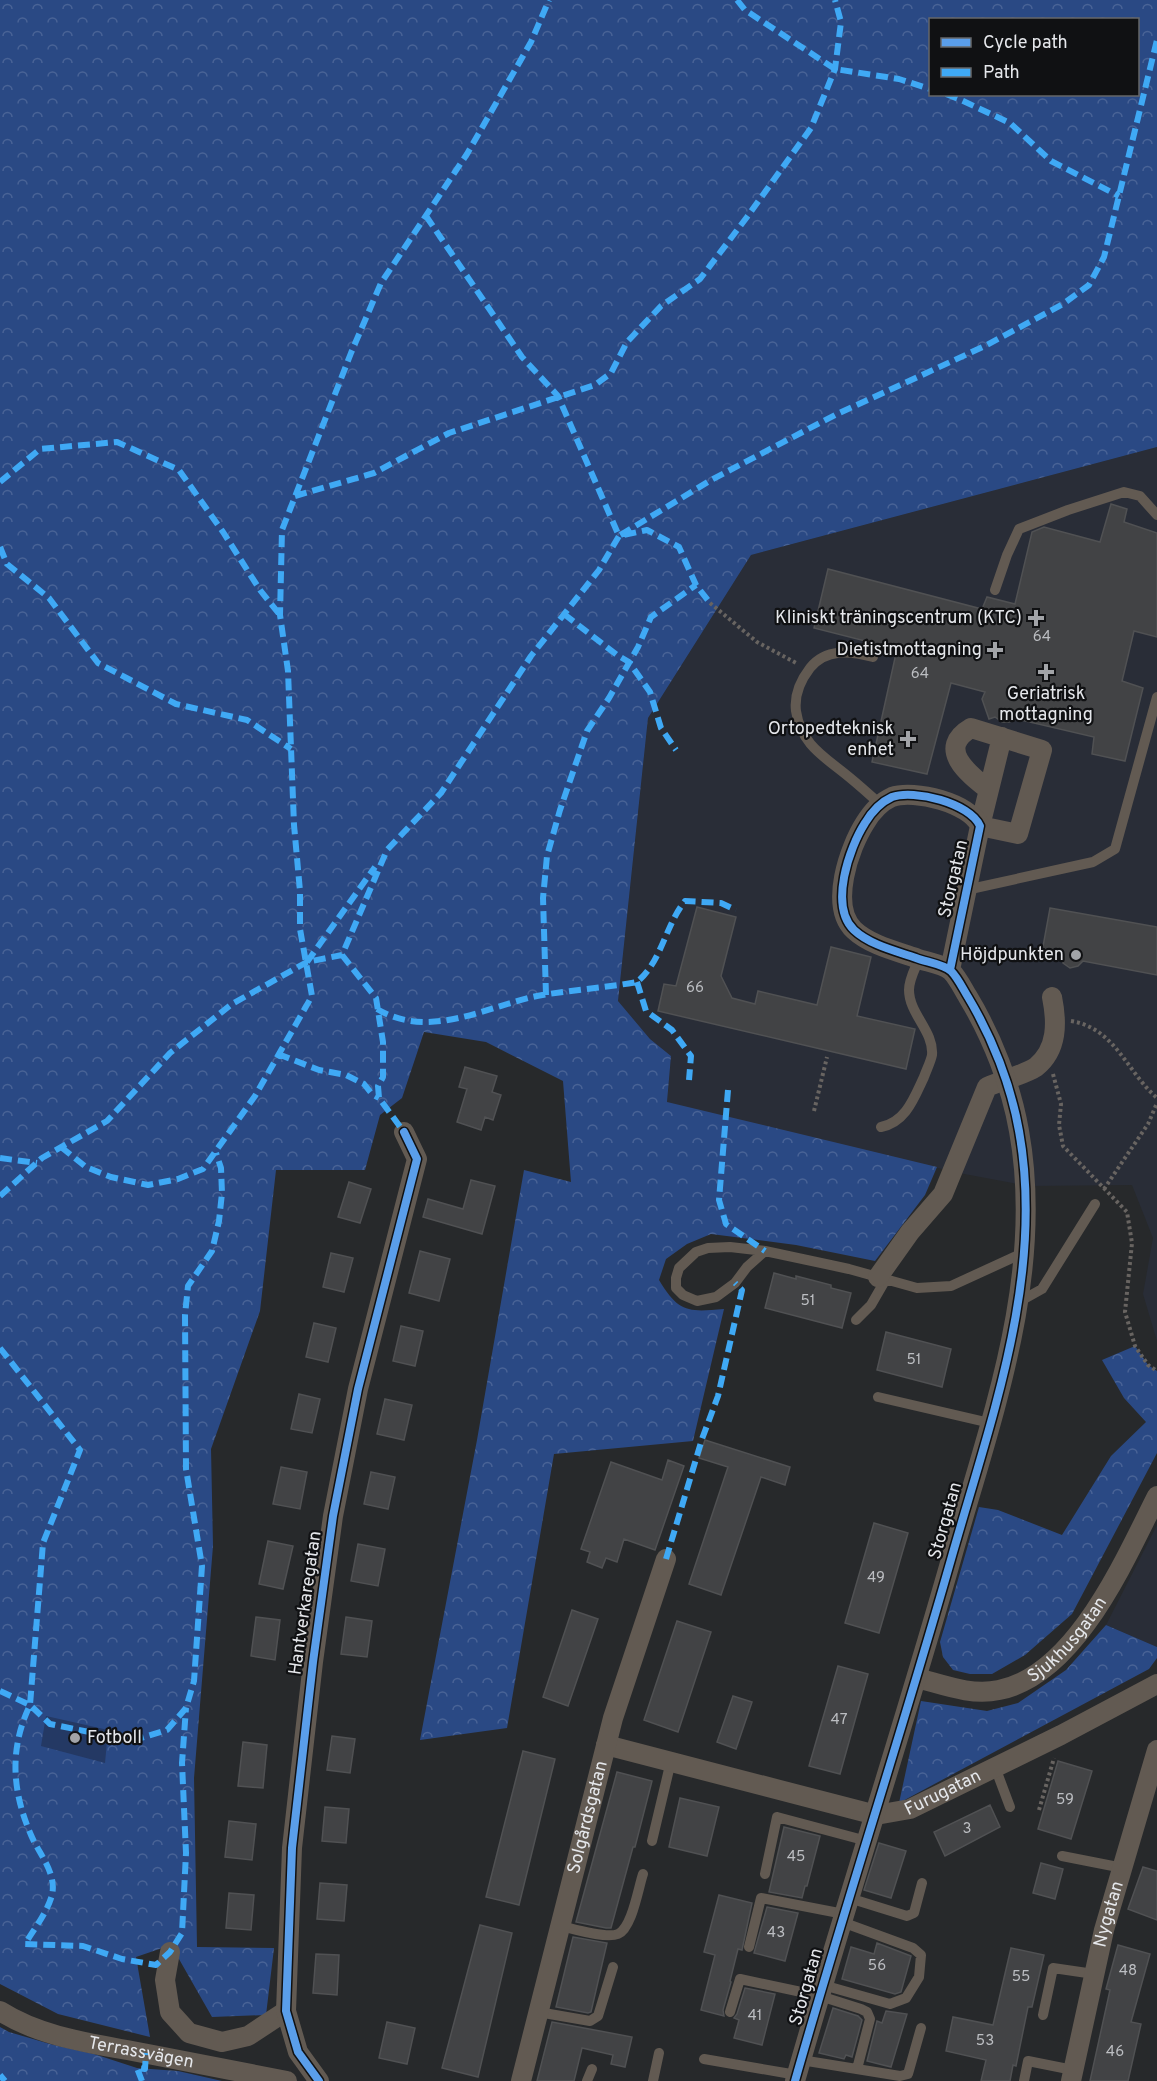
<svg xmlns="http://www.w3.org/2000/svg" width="1157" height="2081" font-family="Overpass,sans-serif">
	<defs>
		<pattern id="forest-crowns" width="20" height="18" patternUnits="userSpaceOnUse" patternTransform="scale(1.5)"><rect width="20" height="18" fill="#2a4984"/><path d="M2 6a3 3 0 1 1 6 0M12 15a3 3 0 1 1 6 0" fill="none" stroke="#496396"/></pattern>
	</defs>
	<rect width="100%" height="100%" fill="#27292b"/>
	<path fill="#292d37" d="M1157,447V1341L1143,1294L1153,1238L1132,1185L1028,1186L959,1173L667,1103L671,1056L650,1039L618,1001L648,718L751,555Z
		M1157,1525V1647L1106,1625Z"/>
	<path fill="url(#forest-crowns)" fill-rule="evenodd" d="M0,0H1157V447L751,555L648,718L618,1001L650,1039L671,1056L667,1102L937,1167L925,1195L875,1261L796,1245L711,1234L687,1244L666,1259L659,1280C679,1313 688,1312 724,1309L693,1441L554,1454L507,1728L420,1740L477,1440L524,1170L571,1182L563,1081L486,1042L424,1032L402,1098L380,1115L365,1170H276L260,1311L211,1449L213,1546L194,1778L197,1947L274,1948L266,2015L212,2017L171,1945L136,1957L150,2037L58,2014L0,1984ZM930,20H1138V94H930Z
		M1135,1346L1148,1365L1157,1371V1453L1072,1614L1025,1655L992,1674H970L953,1670L943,1657L940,1642L979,1507L998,1510L1062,1535L1111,1456L1146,1422L1124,1398L1102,1360Z
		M1106,1625L1157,1647V1658L1149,1669L899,1803L921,1701L987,1711L1018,1703L1066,1670Z
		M0,2027L9,2032L50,2044L94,2054L137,2068L178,2071L222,2081H0Z"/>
	<path fill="#243964" d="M46,1716L108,1730L105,1763L41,1746Z"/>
	<path fill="#424345" stroke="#505153" stroke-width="1.5" d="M1111,504L1127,509L1124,522L1157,533V637L1134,631L1122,681L1143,688L1125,761L1092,754L1094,737L1017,719L1009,722H1002L995,717L989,719L982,699L985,692L951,683L927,774L872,762L897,649L814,628L828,569L982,609L987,597L1015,604L1032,532L1044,527L1100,542Z
		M697,907L736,917L721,976L732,998L755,1004L758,991L817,1005L831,947L871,957L857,1016L915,1029L906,1069L658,1011L664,984L676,986Z
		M1050,908L1157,927V975L1083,961L1078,966L1070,968L1063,963L1061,956L1042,952Z
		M465,1067L497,1076L492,1092L501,1095L493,1120L485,1117L481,1130L457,1122L467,1089L459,1087Z
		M471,1180L495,1186L482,1234L423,1217L428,1199L463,1209Z
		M349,1182L371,1189L360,1223L338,1217Z
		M420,1251L450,1259L439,1301L409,1293Z
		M331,1253L353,1258L344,1292L323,1287Z
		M774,1273L796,1279V1276L831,1285V1288L851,1293L842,1328L765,1308Z
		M314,1323L336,1328L328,1362L306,1357Z
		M401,1326L423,1331L415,1366L393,1361Z
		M886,1332L951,1349L942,1387L877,1370Z
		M299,1394L320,1399L312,1433L291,1429Z
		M385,1399L412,1405L404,1440L377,1434Z
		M705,1440L790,1467L785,1485L761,1477L721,1595L689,1584L728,1467L699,1458Z
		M668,1460L684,1466L655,1550L624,1539L617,1562L606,1558L602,1568L587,1562L590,1552L581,1549L611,1462L662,1480Z
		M281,1467L307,1472L300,1509L273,1504Z
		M371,1472L395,1477L388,1509L364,1504Z
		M874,1523L908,1533L879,1633L845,1623Z
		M268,1541L293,1546L283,1589L259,1584Z
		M358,1544L385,1549L378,1586L351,1581Z
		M572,1610L598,1619L568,1706L543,1697Z
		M256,1617L280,1620L275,1660L251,1656Z
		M346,1617L372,1621L367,1657L341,1654Z
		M677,1621L711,1632L678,1732L644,1720Z
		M838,1666L868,1674L840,1774L809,1766Z
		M733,1696L752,1702L736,1749L717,1742Z
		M332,1736L355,1739L350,1773L327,1770Z
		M243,1742L267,1745L263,1788L238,1786Z
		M523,1751L555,1759L519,1905L486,1897Z
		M1058,1761L1092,1771L1071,1839L1038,1829Z
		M617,1772L652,1781L635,1847H633L611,1928H606L576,1922Z
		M680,1798L719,1807L707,1856L669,1847Z
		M990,1805L1000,1827L945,1856L934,1832Z
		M325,1807L349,1809L346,1843L322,1841Z
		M229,1821L256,1824L252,1860L225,1857Z
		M784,1827L820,1836L807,1886H805L802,1898L769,1892Z
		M879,1843L906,1851L891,1898L864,1890Z
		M1041,1863L1063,1869L1055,1899L1033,1893Z
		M1143,1867L1157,1871V1920L1128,1909Z
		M320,1883L347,1885L344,1921L317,1919Z
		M229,1893L254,1895L251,1930L226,1928Z
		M719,1895L752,1903L742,1950L738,1949L730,1981L731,1982L723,2010L724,2016L701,2010L715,1955L704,1952Z
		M767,1907L798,1913L785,1961L754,1953Z
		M480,1925L512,1933L478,2077L442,2068Z
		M573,1937L607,1943L591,2012L588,2013L556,2007Z
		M877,1943L911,1956L901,1992L895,1994L842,1979L851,1947L874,1954Z
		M1118,1945L1150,1954L1131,2022L1141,2024L1128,2081H1090L1110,1990L1106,1989Z
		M1011,1948L1044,1955L1032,2007H1028L1016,2066L1013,2065L1010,2081H981L986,2060L946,2051L953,2017L993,2025Z
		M316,1954L339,1955L337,1995L313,1993Z
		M745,1988L775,1994L762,2045L734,2038L739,2020L734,2018L737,2014Z
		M833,2008L858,2016L862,2020L852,2057L846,2055L844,2059L819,2053Z
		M886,2011L907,2014L891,2067L867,2061L877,2021L882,2023Z
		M387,2022L415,2028L407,2064L379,2058Z
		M552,2022L632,2037L625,2067L611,2064L613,2055L582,2048L574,2081H537Z"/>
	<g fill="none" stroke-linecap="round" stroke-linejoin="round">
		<path stroke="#686461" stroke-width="4" stroke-dasharray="3 3" stroke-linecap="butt" d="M710,603L757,642L798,664
			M1071,1021C1115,1028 1127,1072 1157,1098
			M1053,1074L1061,1104L1059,1125L1063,1146L1127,1212L1132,1243L1125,1312L1135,1346L1148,1365L1157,1371
			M814,1111L827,1057
			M1104,1189L1148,1124L1157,1103
			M1039,1810L1054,1758"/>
		<path stroke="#625a52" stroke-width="10" d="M995,590L1007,555L1019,529L1068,510L1124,492L1140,496L1157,515
			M873,657C850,651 826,648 810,668C800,681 794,695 796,711C801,745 825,757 849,777C860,786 870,795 881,805
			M966,890L1093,862L1115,849L1157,697
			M881,1127C906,1122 914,1098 924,1077C926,1071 931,1061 932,1055C934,1031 909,1014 909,990C909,979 915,969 919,959
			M765,1251L747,1267L735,1283L716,1297L697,1301L683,1295L676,1288V1278L679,1268L696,1252L708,1248L730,1247L765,1251L849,1269L917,1288L951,1286L1023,1253
			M1017,1303L1042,1289L1095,1204
			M856,1320L871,1305L886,1279
			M878,1397L990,1423
			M995,1767L1010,1807
			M652,1841L671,1761
			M1062,1856L1123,1868
			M765,1874L777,1817L867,1841
			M849,1898L907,1916L914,1913L922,1883
			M561,1926C574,1929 606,1939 618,1934C632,1928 638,1889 643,1874
			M749,1947L761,1898L844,1914
			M823,1985L890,2004L906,1998L919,1977L921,1955L913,1948L842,1922
			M538,2012L590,2021L598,2016L613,1967
			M730,2012L740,1979L820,1996L861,2009L867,2012L870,2019L857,2069
			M1043,2015L1053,1968L1094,1974
			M704,2059L797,2075
			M801,2060L900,2076L908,2074L921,2028
			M587,2081L592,2069
			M653,2081L659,2053
			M1024,2081L1028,2061L1073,2070"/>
		<g stroke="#625a52" stroke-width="20">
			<path d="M989,790C970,775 935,749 971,728L1042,750L1018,834L980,826L1002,737"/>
			<path d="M878,1277L910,1232L943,1194L987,1087C1000,1081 1026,1074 1036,1067C1058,1049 1057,1022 1052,997"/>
			<path id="s1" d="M917,1678C944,1685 971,1696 999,1690C1076,1675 1125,1559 1157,1496"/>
			<path id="s2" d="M606,1745L876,1815L910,1809L1061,1735L1157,1684"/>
			<path d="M170,1952L165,1980L170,2012L189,2033L222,2042L248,2036L286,2011"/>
			<path id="s3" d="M0,2011C44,2039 98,2044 148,2054C195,2063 241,2072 287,2081"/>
			<path d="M319,2081L298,2052L286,2011L292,1848L313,1662L333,1516L358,1389L417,1159L404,1132"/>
			<path id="s4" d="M521,2081L613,1718L666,1559"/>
			<path d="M795,2081C845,1905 902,1732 952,1556C991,1419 1045,1275 1019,1131C1011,1085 992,1037 968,997C963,989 958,978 951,971C943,964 926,962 916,958C896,951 870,945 854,930C829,906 849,848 865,823C871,813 881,802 892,797C914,789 970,803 980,826L950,970"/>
			<path id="s5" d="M1071,2081L1104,1930L1157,1750"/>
		</g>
		<path stroke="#3fa9f5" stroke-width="6" stroke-dasharray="12 6" stroke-linecap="butt" d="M737,0L745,10L835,69L899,79L930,89
			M946,94L961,100L1010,123L1051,161L1119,196
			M426,216L522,357L558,396L619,536L711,480L835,415L985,346L1063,304L1089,285L1104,257L1157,40
			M0,482L40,449L117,442L179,470L223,532L260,590L280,615
			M295,496L374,473L449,433L595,385L611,373L627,342L661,306L700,279L747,217L811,128L835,69L841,22L835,0
			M0,547L7,564L49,598L98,663L176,704L247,720L291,749
			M564,614L617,655L629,662L650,692L661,728L676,750
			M342,955L376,998L383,1042V1077L378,1086L379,1098L404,1132
			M307,962L375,867
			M637,982L646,1011L672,1030L691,1056L689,1080
			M546,995L543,898L547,856L560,810L587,731L609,698L638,647L651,617L696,585
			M377,1009C429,1040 485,1007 537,996C570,990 604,988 637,982C662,961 665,926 685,901L721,903L736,910
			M278,1054L319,1070L346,1075L364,1084L372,1094L379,1098
			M728,1090L719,1200L726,1224L765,1251
			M61,1147L86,1167L111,1177L148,1185L178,1179L203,1169L255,1096L312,996L300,929V891L294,825L288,671L280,615L282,530L351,353L381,283L467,154L531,42L549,0
			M0,1158L37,1163
			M0,1196L42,1158L107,1121L170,1053L232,1004L307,962L342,955L387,850L441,793L531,656L599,570L619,536L647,530L679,547L696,585L710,603
			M0,1348L80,1450L43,1543L30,1705C9,1749 12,1791 31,1835C39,1854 57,1873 52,1895C47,1913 34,1929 25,1944L83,1946L122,1959L156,1965L170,1952L182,1933L186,1853L182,1763L186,1708
			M666,1559L702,1439L718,1396L742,1290L735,1283
			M0,1691L30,1705L50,1724L99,1734L138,1739L167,1730L186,1708L194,1681L202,1566L186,1469L185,1315L188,1286L212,1251L219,1221L222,1193L221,1168L216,1153
			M0,2075L5,2081
			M142,2081L137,2068L145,2069L146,2053"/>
		<g stroke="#101113" stroke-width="11">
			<path id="cycleway" d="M319,2081L298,2052L286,2011L292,1848L313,1662L333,1516L358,1389L417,1159L404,1132
				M795,2081C845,1905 902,1732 952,1556C991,1419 1045,1275 1019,1131C1011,1085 992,1037 968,997C963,989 958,978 951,971C943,964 926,962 916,958C896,951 870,945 854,930C829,906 849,848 865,823C871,813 881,802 892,797C914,789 970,803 980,826L950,970"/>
		</g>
		<use href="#cycleway" stroke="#5a9eea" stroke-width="8"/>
	</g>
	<g fill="#a2a4a8" stroke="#101113" stroke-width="2">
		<path d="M1033 609h6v6h6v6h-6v6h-6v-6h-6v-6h6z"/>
		<path d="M992 641h6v6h6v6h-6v6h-6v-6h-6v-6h6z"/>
		<path d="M1043 663h6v6h6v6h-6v6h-6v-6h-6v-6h6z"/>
		<path d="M905 730h6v6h6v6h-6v6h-6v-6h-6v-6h6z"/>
		<circle cx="1076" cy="955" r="6"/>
		<circle cx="75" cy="1738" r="6"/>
	</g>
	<g text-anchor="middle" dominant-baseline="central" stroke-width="4.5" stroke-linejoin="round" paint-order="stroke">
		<g font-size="15" fill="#bcbec2">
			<text x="1042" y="637">64</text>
			<text x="920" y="674">64</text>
			<text x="695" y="988">66</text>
			<text x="808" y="1301">51</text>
			<text x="914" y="1360">51</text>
			<text x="876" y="1578">49</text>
			<text x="839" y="1720">47</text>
			<text x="1065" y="1800">59</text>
			<text x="967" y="1829">3</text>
			<text x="796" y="1857">45</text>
			<text x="776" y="1933">43</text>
			<text x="877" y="1966">56</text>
			<text x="1128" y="1971">48</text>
			<text x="1021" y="1977">55</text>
			<text x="755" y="2016">41</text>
			<text x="985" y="2041">53</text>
			<text x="1115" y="2052">46</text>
		</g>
		<g font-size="18" fill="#e5e7eb" stroke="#101113" text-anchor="end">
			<text x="1022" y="618">Kliniskt träningscentrum (KTC)</text>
			<text x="982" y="650">Dietistmottagning</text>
			<text x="1046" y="694" text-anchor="middle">Geriatrisk<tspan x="1046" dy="21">mottagning</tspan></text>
			<text x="894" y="729">Ortopedteknisk<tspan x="894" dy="21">enhet</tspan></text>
			<text x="1064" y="955">Höjdpunkten</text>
			<text x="87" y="1738" text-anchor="start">Fotboll</text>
		</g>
		<g font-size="18" fill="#e5e7eb" stroke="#101113">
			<text transform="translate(954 879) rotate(-77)">Storgatan</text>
			<text transform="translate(946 1521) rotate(-74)">Storgatan</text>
			<text transform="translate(306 1603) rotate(-82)">Hantverkaregatan</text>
			<text stroke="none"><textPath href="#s1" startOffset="171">Sjukhusgatan</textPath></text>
			<text stroke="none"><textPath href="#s2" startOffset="350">Furugatan</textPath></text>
			<text stroke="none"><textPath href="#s4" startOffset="272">Solgårdsgatan</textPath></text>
			<text stroke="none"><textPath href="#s5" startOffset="171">Nygatan</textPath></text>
			<text transform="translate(807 1987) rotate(-74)">Storgatan</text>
			<text stroke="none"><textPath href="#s3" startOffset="148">Terrassvägen</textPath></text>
		</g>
	</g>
	<rect x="929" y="18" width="210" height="78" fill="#101113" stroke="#656769" stroke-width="1.5"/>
	<rect x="941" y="38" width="30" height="9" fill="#5a9eea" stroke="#656769" stroke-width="1.5"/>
	<text x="983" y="48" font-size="18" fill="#e5e7eb">Cycle path</text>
	<rect x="941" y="68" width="30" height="9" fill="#3fa9f5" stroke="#656769" stroke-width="1.5"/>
	<text x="983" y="78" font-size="18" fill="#e5e7eb">Path</text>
</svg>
